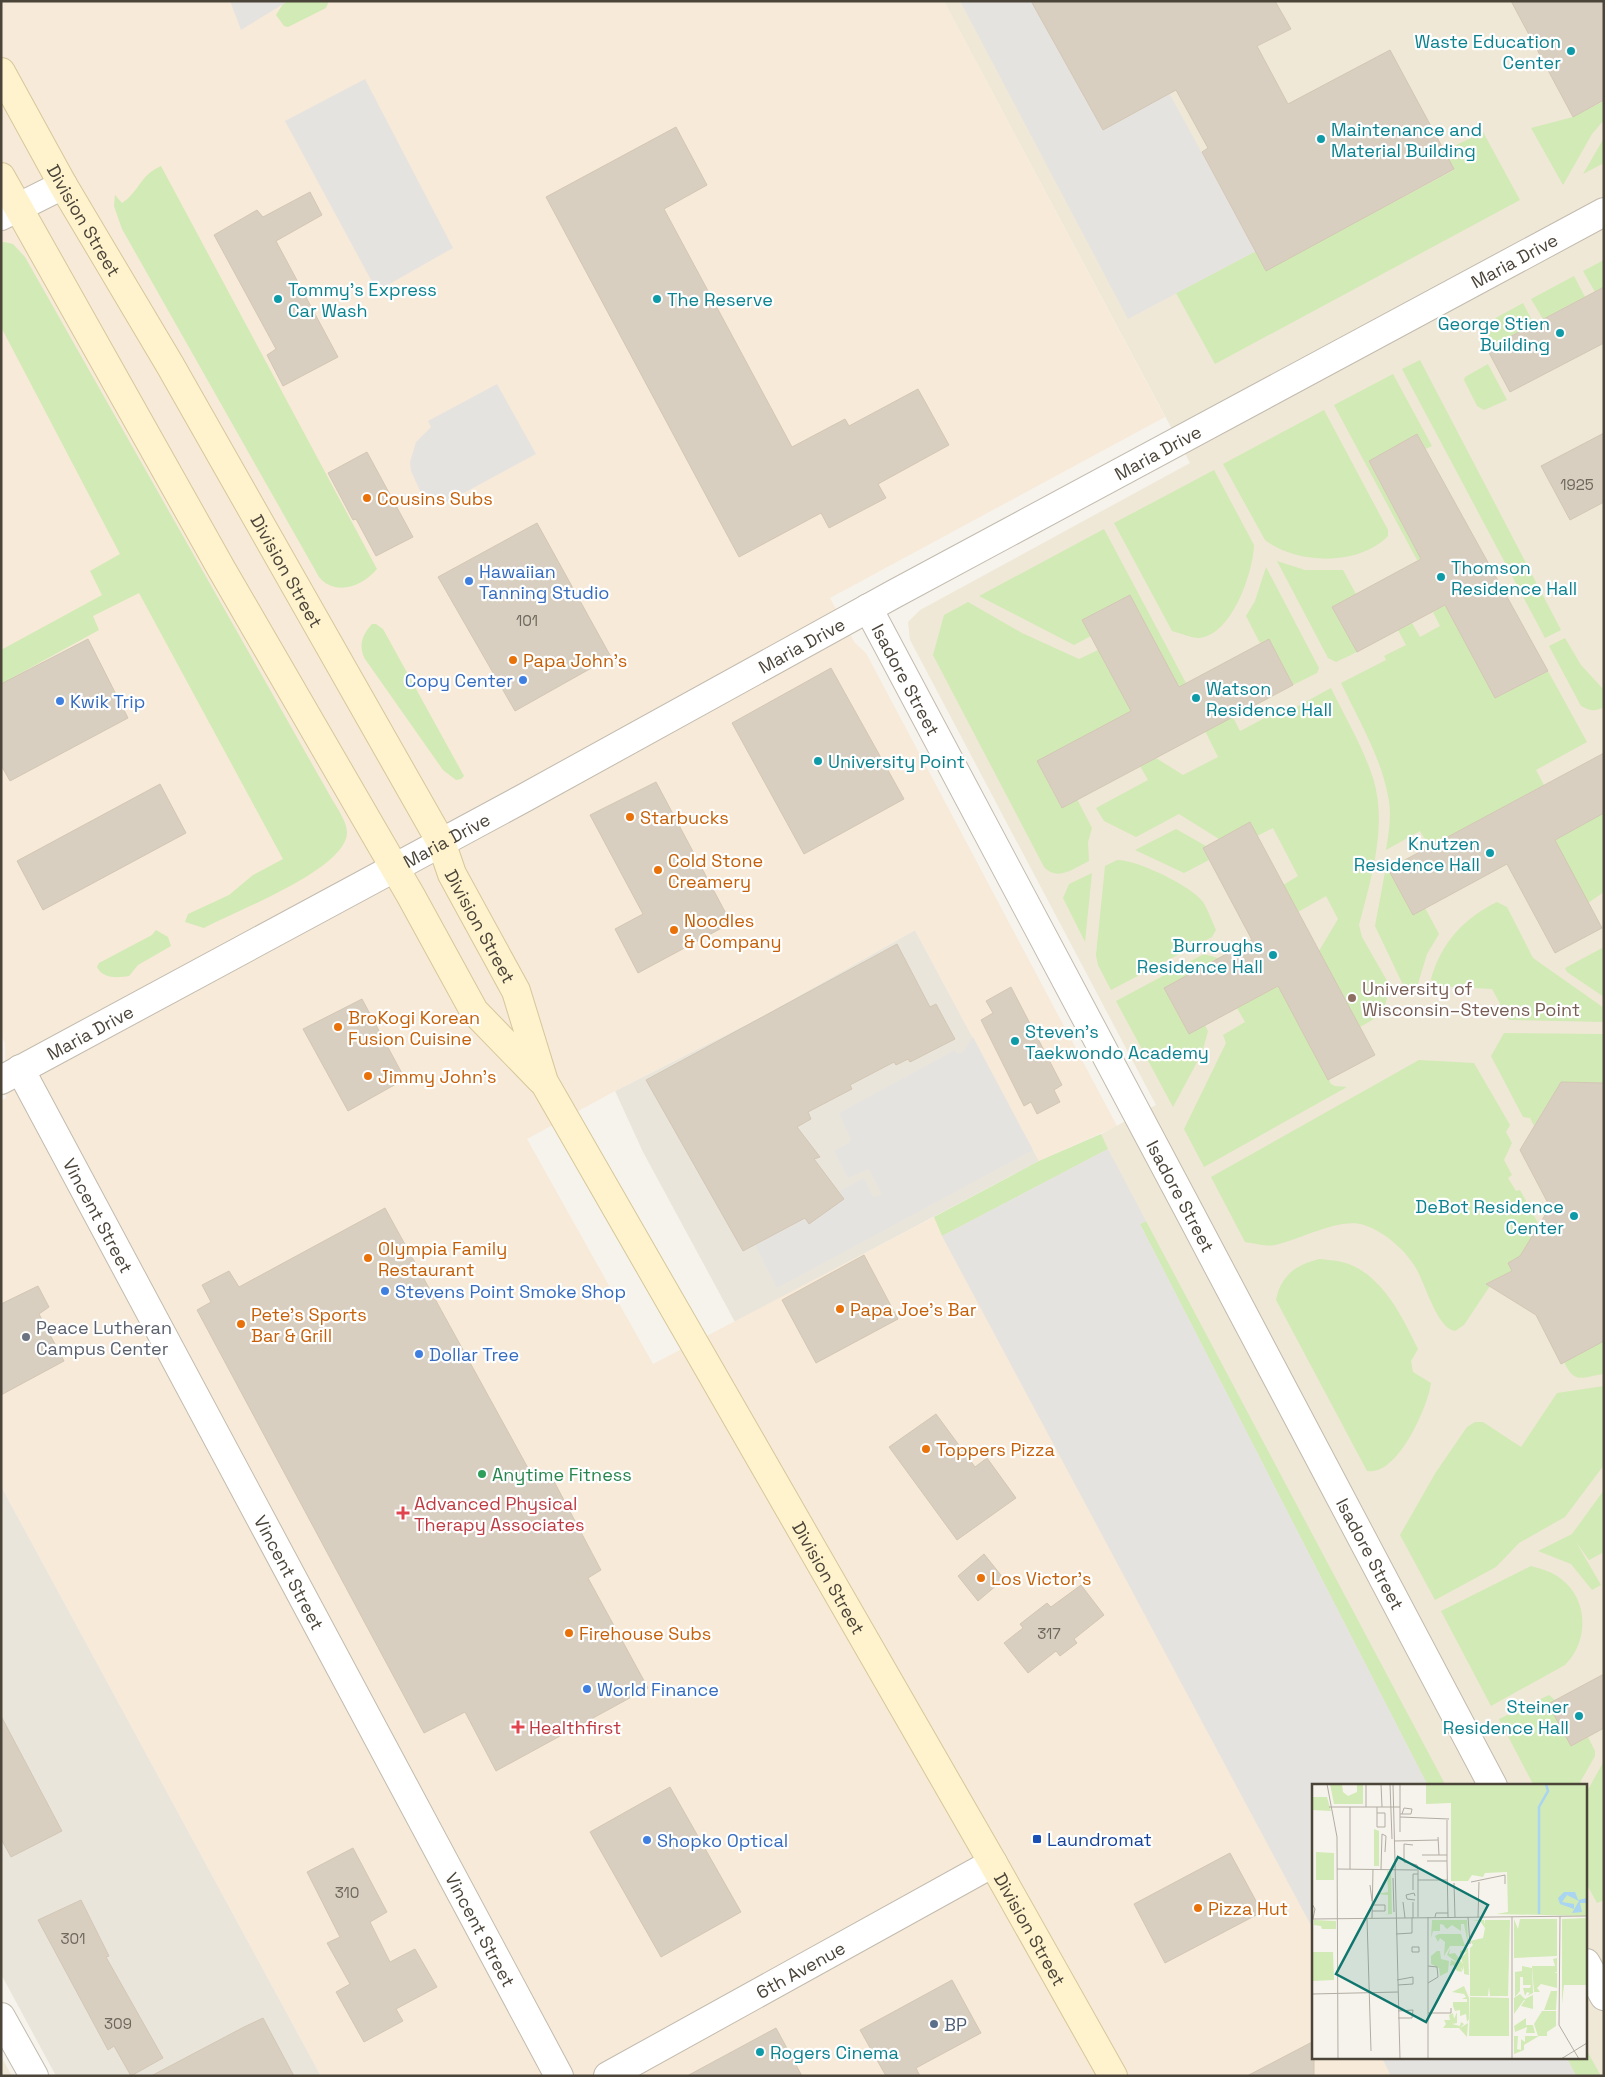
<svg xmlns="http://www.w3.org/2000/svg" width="1605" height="2077" font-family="'Space Grotesk',sans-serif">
	<rect width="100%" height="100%" fill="#f6f3ec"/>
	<path fill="#eae5da" d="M915,930L1039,1161L735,1322L643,1152L615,1091L765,1015Z
		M1,1486L321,2076H56L1,1974Z"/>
	<path fill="#f7ead8" d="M1,1H944L1165,417L830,598L855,643L866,653L1117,1126L1039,1161L915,930L765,1015L615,1091L527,1139L653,1364L934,1217L1314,1931V2058H1382L1391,2076H321L1,1486V1101L6,1098L5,1043L1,1035Z"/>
	<path fill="#efe8d6" d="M944,1H1604V2076H1391L1382,2058H1586V1786H1314V1931L934,1217L1039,1161L1101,1134L1156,1105L910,640L908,622L920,610L1190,463Z
		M1,2056L12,2076H1Z"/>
	<path fill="#d2eab5" d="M288,1H329L326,8L288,27L284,26L276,15L283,4Z
		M1604,101V120L1592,134L1563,185L1531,128L1573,117Z
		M1483,132L1520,200L1215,364L1176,293L1256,251L1266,270L1454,170L1444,151Z
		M1604,138V163L1583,174Z
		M161,166L377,569C363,586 336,597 319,577L122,229L114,206L115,195L122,203C140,191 139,176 161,166Z
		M4,242L13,244L25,257L333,801C338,809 347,823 347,832C348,869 233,912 204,928L185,922L188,914L229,895L253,875L283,859L139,593L93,616L99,630L1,684V650L102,595L90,571L120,554L1,327V243Z
		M1604,260V287L1595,292L1583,271Z
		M1574,276L1585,297L1543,319L1531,299Z
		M1523,303L1534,324L1492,346L1481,326Z
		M1420,360L1561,630L1545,638L1402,369Z
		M1488,364L1507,400L1484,410L1477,406L1464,380L1465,377Z
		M1393,374L1432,446L1426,449L1417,434L1369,462L1421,559L1417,560L1334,405Z
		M1324,410L1388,530V536C1359,566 1297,565 1265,540L1223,464Z
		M1214,470L1254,545C1253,573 1232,635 1199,638C1191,638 1180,633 1172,631L1114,523Z
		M1104,529L1186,683L1179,687L1130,595L1083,620L1091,636L1074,645L979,596Z
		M1277,561L1305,570H1343L1356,594L1332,607L1357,652L1336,662L1328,658Z
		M1266,567L1319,668L1317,673L1293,685L1269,639L1260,643L1246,616L1255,601Z
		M968,602L1022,633L1079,659L1098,650L1131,711L1037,761L1061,807L1077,799L1092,828L1088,842L1089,861C1074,868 1058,882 1044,867L933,655L944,615Z
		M1445,605L1495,698L1548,671L1587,742L1536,770L1544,785L1429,847L1420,831L1386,850C1389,832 1392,814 1388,796C1381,757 1358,719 1341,683L1386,660L1384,656L1406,645L1398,630L1412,623L1420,637L1440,626L1433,612Z
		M372,624H376L383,629L464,776L461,779L456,780L443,770L365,659C358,646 362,635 372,624Z
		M1565,638L1581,665L1604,690V707C1594,712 1591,711 1581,706L1549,646Z
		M1331,688C1345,717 1363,747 1373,778C1388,825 1371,879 1359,925L1362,937L1390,986L1383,1014L1360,1027L1319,951L1338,919L1326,896L1298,912L1283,885L1298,876L1273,828L1257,836L1250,823L1219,839L1179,814L1136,837L1104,821L1096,808L1148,780L1140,766L1156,758L1183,775L1218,757L1205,731L1233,717L1240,731L1284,708L1287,712Z
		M1604,813V892L1588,903L1555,840Z
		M1176,829L1206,846L1203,848L1209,860L1184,873L1135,850Z
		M1117,860C1135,859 1192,886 1203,902C1208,910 1212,921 1216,930L1212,937L1111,990L1098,965L1096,955L1105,866Z
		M1388,869L1413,915L1425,908L1439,934L1427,954L1417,987H1404L1375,926L1385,872Z
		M1092,873L1085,942L1063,898L1069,884Z
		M1497,902L1507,907L1533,958L1604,1008V1022L1509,1020L1492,989L1435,986L1431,979C1441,943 1464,918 1497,902Z
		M156,930L168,937L171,946L138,965L129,976C117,978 103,979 97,967L99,963L152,935Z
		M1604,947V997L1567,972L1565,968Z
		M1204,954L1218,958L1164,988L1189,1034L1205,1025L1208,1031L1202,1053L1173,1107L1116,1001Z
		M1278,986L1331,1084L1335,1086L1347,1087L1204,1167L1184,1129L1226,1043L1223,1035L1245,1022L1237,1008Z
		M1504,1033L1604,1034V1083L1561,1082L1534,1126L1530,1118L1523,1117L1491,1056Z
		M1419,1060L1474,1063L1510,1125L1506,1132L1512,1143L1504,1160L1512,1175L1508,1178L1516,1191L1520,1190L1539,1225L1520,1256L1508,1263L1512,1271L1487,1283L1490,1286L1464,1325L1455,1331C1436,1328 1425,1281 1414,1265C1404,1249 1383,1231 1364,1225C1339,1217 1300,1240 1275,1245C1266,1247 1254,1243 1245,1242L1211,1177Z
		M1101,1134L1108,1149L942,1236L934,1217L1039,1161Z
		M1146,1221L1446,1786H1428L1140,1224Z
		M1319,1259C1326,1260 1335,1260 1342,1262C1381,1272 1402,1316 1418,1349L1411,1361L1413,1372L1431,1383C1428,1407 1397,1477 1367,1471L1276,1300C1281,1275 1296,1265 1319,1259Z
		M1604,1341V1374C1581,1377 1575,1385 1564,1362Z
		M1604,1386V1465L1565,1517L1519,1543L1496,1567L1435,1600L1400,1535L1436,1472L1467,1427L1475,1422H1483L1521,1447L1557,1393Z
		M1604,1490V1552L1589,1560L1576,1542L1601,1585L1592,1590L1571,1564L1538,1551L1572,1534Z
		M1531,1566C1542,1569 1552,1572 1560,1578C1589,1599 1589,1641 1565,1665L1491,1706L1441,1611Z
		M1549,1695L1555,1700L1549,1705L1571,1746L1588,1737L1595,1751V1756L1578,1786H1534L1499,1719Z
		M1604,1761V1900L1597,1903L1586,1883V1793Z
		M1586,2049L1601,2076H1576L1567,2058H1586Z"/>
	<path fill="#e5e3e0" d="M230,1H288L241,30Z
		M960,1H1031L1103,130L1169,93L1256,251L1128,319Z
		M365,79L453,248L377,291L285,121Z
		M497,384L536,454L447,502H437L426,498L420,491L411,471L410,462L416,442L431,427L428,421Z
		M973,1037L1033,1150L777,1288L755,1245L795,1224L793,1219L803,1214L809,1224L843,1199L840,1191L864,1178L873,1197L882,1195L869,1169L848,1178L834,1151L849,1143L851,1139L839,1113L955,1050L957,1054L962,1053Z
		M1108,1149L1146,1221L1140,1224L1428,1786H1314V1931L942,1236Z
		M1382,2058H1567L1576,2076H1391Z"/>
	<path fill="#d8cfc1" stroke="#d3c7b4" d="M1031,1H1275L1291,29L1257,46L1288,104L1390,50L1454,169L1266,271L1202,152L1208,148L1176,90L1103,130Z
		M1511,1H1604V100L1573,117Z
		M676,127L707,185L664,209L792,447L845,419L849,426L918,389L949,445L878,484L886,498L829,528L821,513L739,557L546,197Z
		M310,192L322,215L276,241L338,357L283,386L267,355L276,349L214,235L257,210L263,217Z
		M1604,287V343L1510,392L1487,349Z
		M1604,433V502L1570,520L1541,466Z
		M1417,434L1548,671L1495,698L1445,605L1357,652L1332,607L1421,559L1369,461Z
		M367,452L413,537L376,556L356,519L353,520L328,473Z
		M537,523L611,657L515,711L438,577Z
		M1130,595L1179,687L1269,639L1293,685L1062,808L1037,761L1131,711L1082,620Z
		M88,639L128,718L10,781L1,765V684Z
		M831,668L904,799L804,854L732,723Z
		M1604,753V813L1555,840L1602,928L1555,953L1507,864L1413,915L1388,869Z
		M656,782L731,923L638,973L615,929L643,914L590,815Z
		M160,784L186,833L43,910L17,861Z
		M1250,822L1375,1055L1328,1080L1278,986L1189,1034L1164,988L1252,940L1203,848Z
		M897,944L930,1007L936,1004L955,1039L910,1062L908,1059L896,1065L894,1062L850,1085L852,1089L808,1112L811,1119L797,1127L820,1157L814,1159L844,1199L809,1224L805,1218L743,1251L646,1080Z
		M1011,987L1062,1085L1054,1090L1060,1102L1037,1114L1031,1102L1024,1106L981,1020L993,1013L986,1001Z
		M362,999L405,1079L348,1111L303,1029Z
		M1561,1082L1604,1083V1341L1561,1364L1536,1315L1486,1284L1512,1271L1508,1263L1520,1256L1550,1207L1520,1150Z
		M385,1208L534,1479L548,1470L601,1570L588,1578L648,1688L496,1771L465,1712L424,1733L197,1310L211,1302L202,1285L229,1271L239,1287Z
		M864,1255L898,1319L816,1363L782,1300Z
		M38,1286L49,1307L39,1314L64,1361L1,1395V1304Z
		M936,1414L975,1467L987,1458L1016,1498L957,1540L889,1447Z
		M984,1554L1004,1579L978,1601L958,1576Z
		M1081,1585L1104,1615L1074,1639L1077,1643L1060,1656L1056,1651L1028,1673L1004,1643L1023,1628L1020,1624L1047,1603L1051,1607Z
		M1604,1674V1728L1571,1746L1548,1704Z
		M1,1716L62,1831L11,1857L1,1839Z
		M670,1787L741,1912L661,1957L590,1832Z
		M353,1848L387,1912L370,1922L390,1962L415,1949L437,1987L396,2009L403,2021L364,2042L336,1992L350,1984L327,1943L340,1937L307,1872Z
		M1230,1853L1262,1912L1165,1963L1134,1904Z
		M81,1900L109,1956L106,1957L163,2058L131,2076L114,2046L108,2050L38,1920Z
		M952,1980L981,2033L916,2068L920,2076H886L860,2030Z
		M263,2018L294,2076H151L244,2027Z
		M776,2028L802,2076H687Z
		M1314,2041V2076H1247Z"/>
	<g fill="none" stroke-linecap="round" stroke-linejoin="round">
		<g stroke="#c2bbae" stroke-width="30">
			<g id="minor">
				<path d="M1,216L63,185"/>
				<path id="s1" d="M868,608C1077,1001 1286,1392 1493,1786"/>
				<path id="s2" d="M20,1069L559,2076"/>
				<path d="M1586,1963L1604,1996"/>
				<path d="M1,2017L34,2076"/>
				<path id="s3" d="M608,2076L993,1863"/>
			</g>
		</g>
		<g stroke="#c2bbae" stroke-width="30">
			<g id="tertiary">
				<path id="s4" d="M1,1080L524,798L894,594L1604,212"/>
			</g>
		</g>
		<g stroke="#d6c79b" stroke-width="30">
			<g id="secondary">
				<path id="s5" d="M1,72L63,185L170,365L441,842L452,874L516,991L544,1082L993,1863L1113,2076"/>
				<path d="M1,177L222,570L411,896L474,1011L541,1080"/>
			</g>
		</g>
		<use href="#minor" stroke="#fff" stroke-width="28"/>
		<use href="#tertiary" stroke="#fff" stroke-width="28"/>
		<use href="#secondary" stroke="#fff3cd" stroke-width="28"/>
	</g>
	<g fill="#0f9aa8" stroke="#fff" stroke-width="2">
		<circle cx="1571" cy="51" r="5"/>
		<circle cx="1321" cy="139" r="5"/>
		<circle cx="278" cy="299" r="5"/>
		<circle cx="657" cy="299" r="5"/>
		<circle cx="1560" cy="333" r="5"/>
		<circle cx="1441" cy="577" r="5"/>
		<circle cx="1196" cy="698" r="5"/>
		<circle cx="818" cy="761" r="5"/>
		<circle cx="1490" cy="853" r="5"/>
		<circle cx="1273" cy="955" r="5"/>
		<circle cx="1015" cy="1041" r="5"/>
		<circle cx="1574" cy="1216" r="5"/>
		<circle cx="1579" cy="1716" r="5"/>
		<circle cx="760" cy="2052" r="5"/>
	</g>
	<g fill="#e8710a" stroke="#fff" stroke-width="2">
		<circle cx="367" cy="498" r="5"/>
		<circle cx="513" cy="660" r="5"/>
		<circle cx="630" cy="817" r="5"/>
		<circle cx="658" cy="870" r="5"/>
		<circle cx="674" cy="930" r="5"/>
		<circle cx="338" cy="1027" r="5"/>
		<circle cx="368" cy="1076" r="5"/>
		<circle cx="368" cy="1258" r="5"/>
		<circle cx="840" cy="1309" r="5"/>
		<circle cx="241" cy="1324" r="5"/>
		<circle cx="926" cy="1449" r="5"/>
		<circle cx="981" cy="1578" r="5"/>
		<circle cx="569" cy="1633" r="5"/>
		<circle cx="1198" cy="1908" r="5"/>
	</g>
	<g fill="#3f7fe0" stroke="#fff" stroke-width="2">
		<circle cx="469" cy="581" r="5"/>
		<circle cx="523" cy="680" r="5"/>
		<circle cx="60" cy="701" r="5"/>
		<circle cx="385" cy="1291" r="5"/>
		<circle cx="419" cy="1354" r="5"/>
		<circle cx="587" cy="1689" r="5"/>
		<circle cx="647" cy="1840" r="5"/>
	</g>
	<circle fill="#8d6e63" stroke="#fff" stroke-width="2" cx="1352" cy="998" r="5"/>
	<circle fill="#6b7280" stroke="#fff" stroke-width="2" cx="26" cy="1337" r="5"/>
	<circle fill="#2e9e5b" stroke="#fff" stroke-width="2" cx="482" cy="1474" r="5"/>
	<g fill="#e0444e" stroke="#fff" stroke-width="2">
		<path d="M400.5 1505.5h5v5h5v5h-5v5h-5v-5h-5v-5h5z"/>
		<path d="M515.5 1719.5h5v5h5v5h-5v5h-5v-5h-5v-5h5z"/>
	</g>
	<rect fill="#1a4fb4" stroke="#fff" stroke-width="2" x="1032" y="1834" width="10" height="10" rx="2.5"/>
	<circle fill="#5c6f8a" stroke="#fff" stroke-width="2" cx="934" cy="2024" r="5"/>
	<g text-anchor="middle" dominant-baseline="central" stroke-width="4.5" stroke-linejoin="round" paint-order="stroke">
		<g font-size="15" fill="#6e675b">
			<text x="1577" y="484">1925</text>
			<text x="527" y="620">101</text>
			<text x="1049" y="1633">317</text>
			<text x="347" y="1892">310</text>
			<text x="73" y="1938">301</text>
			<text x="118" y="2023">309</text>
		</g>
		<g font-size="18" fill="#0d838f" stroke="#fff" text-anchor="start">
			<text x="1561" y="41" text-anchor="end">Waste Education<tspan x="1561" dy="21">Center</tspan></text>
			<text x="1331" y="129">Maintenance and<tspan x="1331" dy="21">Material Building</tspan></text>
			<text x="288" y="289">Tommy's Express<tspan x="288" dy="21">Car Wash</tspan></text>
			<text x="667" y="299">The Reserve</text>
			<text x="1550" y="323" text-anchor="end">George Stien<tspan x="1550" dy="21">Building</tspan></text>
			<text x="1451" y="567">Thomson<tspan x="1451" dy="21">Residence Hall</tspan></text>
			<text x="1206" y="688">Watson<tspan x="1206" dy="21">Residence Hall</tspan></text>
			<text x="828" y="761">University Point</text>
			<text x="1480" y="843" text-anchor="end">Knutzen<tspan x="1480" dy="21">Residence Hall</tspan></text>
			<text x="1263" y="945" text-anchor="end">Burroughs<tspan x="1263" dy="21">Residence Hall</tspan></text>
			<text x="1025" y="1031">Steven's<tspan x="1025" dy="21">Taekwondo Academy</tspan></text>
			<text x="1564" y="1206" text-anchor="end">DeBot Residence<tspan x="1564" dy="21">Center</tspan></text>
			<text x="1569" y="1706" text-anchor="end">Steiner<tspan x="1569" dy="21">Residence Hall</tspan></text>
			<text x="770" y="2052">Rogers Cinema</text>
		</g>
		<g font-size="18" fill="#4b4439" stroke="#fff">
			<text stroke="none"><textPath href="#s5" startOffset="170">Division Street</textPath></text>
			<text stroke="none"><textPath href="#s4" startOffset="1721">Maria Drive</textPath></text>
			<text stroke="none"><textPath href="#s4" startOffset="1316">Maria Drive</textPath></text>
			<text stroke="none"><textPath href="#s5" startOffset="575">Division Street</textPath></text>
			<text stroke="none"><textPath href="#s4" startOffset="911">Maria Drive</textPath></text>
			<text stroke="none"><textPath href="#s1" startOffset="81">Isadore Street</textPath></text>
			<text stroke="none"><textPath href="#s4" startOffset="506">Maria Drive</textPath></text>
			<text stroke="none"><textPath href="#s5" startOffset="980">Division Street</textPath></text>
			<text stroke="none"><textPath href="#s4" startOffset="101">Maria Drive</textPath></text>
			<text stroke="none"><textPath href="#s1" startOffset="666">Isadore Street</textPath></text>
			<text stroke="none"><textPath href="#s2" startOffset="166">Vincent Street</textPath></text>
			<text stroke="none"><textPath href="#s1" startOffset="1071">Isadore Street</textPath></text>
			<text stroke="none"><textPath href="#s2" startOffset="571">Vincent Street</textPath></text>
			<text stroke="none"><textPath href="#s5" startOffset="1721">Division Street</textPath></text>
			<text stroke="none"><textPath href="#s2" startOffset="976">Vincent Street</textPath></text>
			<text stroke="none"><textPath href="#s5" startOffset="2126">Division Street</textPath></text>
			<text stroke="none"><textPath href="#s3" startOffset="220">6th Avenue</textPath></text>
		</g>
		<g font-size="18" fill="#c56008" stroke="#fff" text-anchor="start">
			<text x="377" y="498">Cousins Subs</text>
			<text x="523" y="660">Papa John's</text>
			<text x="640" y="817">Starbucks</text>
			<text x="668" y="860">Cold Stone<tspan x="668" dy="21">Creamery</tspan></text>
			<text x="684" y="920">Noodles<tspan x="684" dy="21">&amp; Company</tspan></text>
			<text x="348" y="1017">BroKogi Korean<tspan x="348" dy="21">Fusion Cuisine</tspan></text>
			<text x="378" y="1076">Jimmy John's</text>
			<text x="378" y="1248">Olympia Family<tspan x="378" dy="21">Restaurant</tspan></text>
			<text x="850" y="1309">Papa Joe's Bar</text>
			<text x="251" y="1314">Pete's Sports<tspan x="251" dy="21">Bar &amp; Grill</tspan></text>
			<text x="936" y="1449">Toppers Pizza</text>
			<text x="991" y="1578">Los Victor's</text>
			<text x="579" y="1633">Firehouse Subs</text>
			<text x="1208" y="1908">Pizza Hut</text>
		</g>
		<g font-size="18" fill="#366cbe" stroke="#fff" text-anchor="start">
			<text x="479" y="571">Hawaiian<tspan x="479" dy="21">Tanning Studio</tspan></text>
			<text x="513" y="680" text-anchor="end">Copy Center</text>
			<text x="70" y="701">Kwik Trip</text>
			<text x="395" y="1291">Stevens Point Smoke Shop</text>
			<text x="429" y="1354">Dollar Tree</text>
			<text x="597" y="1689">World Finance</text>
			<text x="657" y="1840">Shopko Optical</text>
		</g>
		<g font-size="18" fill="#785e54" stroke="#fff" text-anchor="start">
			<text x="1362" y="988">University of<tspan x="1362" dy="21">Wisconsin–Stevens Point</tspan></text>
		</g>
		<g font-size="18" fill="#5b616d" stroke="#fff" text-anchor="start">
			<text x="36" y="1327">Peace Lutheran<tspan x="36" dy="21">Campus Center</tspan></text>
		</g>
		<g font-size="18" fill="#27864d" stroke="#fff" text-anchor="start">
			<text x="492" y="1474">Anytime Fitness</text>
		</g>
		<g font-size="18" fill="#be3a42" stroke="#fff" text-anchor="start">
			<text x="414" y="1503">Advanced Physical<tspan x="414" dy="21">Therapy Associates</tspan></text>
			<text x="529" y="1727">Healthfirst</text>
		</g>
		<g font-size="18" fill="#164399" stroke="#fff" text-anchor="start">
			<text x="1047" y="1839">Laundromat</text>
		</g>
		<g font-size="18" fill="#4e5e75" stroke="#fff" text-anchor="start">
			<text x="944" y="2024">BP</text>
		</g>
	</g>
	<g transform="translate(1312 1784)">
		<rect width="275" height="275" fill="#f6f3ec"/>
		<path d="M18,0H30L31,8L36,12L45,8V0H51V20H22ZM114,0H275V132L184,130L196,128L195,88L173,89L171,93L160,91L156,97H139V19L114,20ZM0,13H15L19,27L0,26ZM62,45L67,47V82H62ZM4,68L22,69V96H4ZM75,87L79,88L80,130L69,131L76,130V111L65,110L76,108ZM275,134V201H252L250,220V135ZM202,135L206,145L208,135H245V172L202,174ZM2,136L24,137V145H10L9,142L2,141ZM120,136H155L156,161L152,140H149V147L140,141L135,145L132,142V147V141L128,140V147H121L119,154ZM159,136H172V141L173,136H198L196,212H178L177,203L176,212H158V164L161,161L158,157L171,154L173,144L168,137ZM127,150H149L153,162H138L132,172L133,158L128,154L126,158L123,152ZM138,164L137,170L143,169L151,180L149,174L155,168L148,171V167L156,164L157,191L152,190V181L151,187L149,183L150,188L145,187L141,181L138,182L139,176L146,179L135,171ZM125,167H128L129,175L137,177L136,188L128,192L127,184L119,180V172ZM0,168H21L22,196L0,197ZM245,174V188H242L245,189V204L229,200L225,204L228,208H222L220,182H243L241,175ZM210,182L220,184L221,209L215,212L218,209L215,208L213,212L211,204H218L219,201H211V193H208V207L203,213V188L210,187ZM152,202L157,214V235L155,238L154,230L148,232V226L143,227L141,222V218H155V215H150L154,213L152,210L140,208ZM239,207H245L244,226H232ZM208,210L213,215L221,211V225L209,222L213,216H212L202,230V214ZM158,213L197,214V252H157ZM230,227H244V242L235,248V252H227L212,261V266L202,270V252H206L205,265L209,266V255L213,258V252H226L222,240ZM145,228V239L140,240L148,242L149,238L152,240L148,244L156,239L155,253L147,244H131L134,240L132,236H138L137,231L141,229L142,235ZM214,234V241H221L223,249H214L215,243L203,248L202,242Z" fill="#d2eab5"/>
		<path d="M252,108H263L266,116L275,114V119H268L270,128L260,129L267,117L255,111L250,118L262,120V125L248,120L246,114Z" fill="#a9d4f2"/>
		<path fill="none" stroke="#a9d4f2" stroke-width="2.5" d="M227,130V23L236,7L234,0"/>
		<path fill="none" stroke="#b2ada4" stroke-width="1" d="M15,0L25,53L26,275M54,0V23M69,0L70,23M78,0L80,55M81,0L88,275M17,23H88M65,23V43H73V29H65M88,30H99L100,25L92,24L90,30M88,33L137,35M88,48V0M126,53L127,71M82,57L126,56M101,61L92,60V78L105,81L106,86V133M110,71H135M115,77H135L136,133M135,77V36M25,85L105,86M38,85V23M69,85L70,50L74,52L73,68M81,94L82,128M106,96H135M159,98L193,91V100M142,99L143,133M58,101L60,117M101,106V90H106M103,112L102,109L94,111L95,115L103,116M91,118L93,134M0,120L3,125L1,135M60,127H73V121H60M248,132L247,241L267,275M123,133L124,129H136M156,133L158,160M166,133L167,98M55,134L59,267M60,134L61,85M101,134V118M0,135L275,132M84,150L100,149V134M100,163H107V168H100ZM85,196L101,193V200L86,201M116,199L126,193L125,183L116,182M0,210L86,208M86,227L101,226L100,234H86M116,229H139V224M116,275V133M200,275V133M249,275L275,259"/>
		<path fill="#0f766e" fill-opacity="0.15" stroke="#0f766e" stroke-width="2.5" d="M86,73L176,121L114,238L24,190Z"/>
		<rect width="275" height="275" fill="none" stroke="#4b4439" stroke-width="2.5"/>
	</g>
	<rect width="1605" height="2077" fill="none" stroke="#4b4439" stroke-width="5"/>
</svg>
